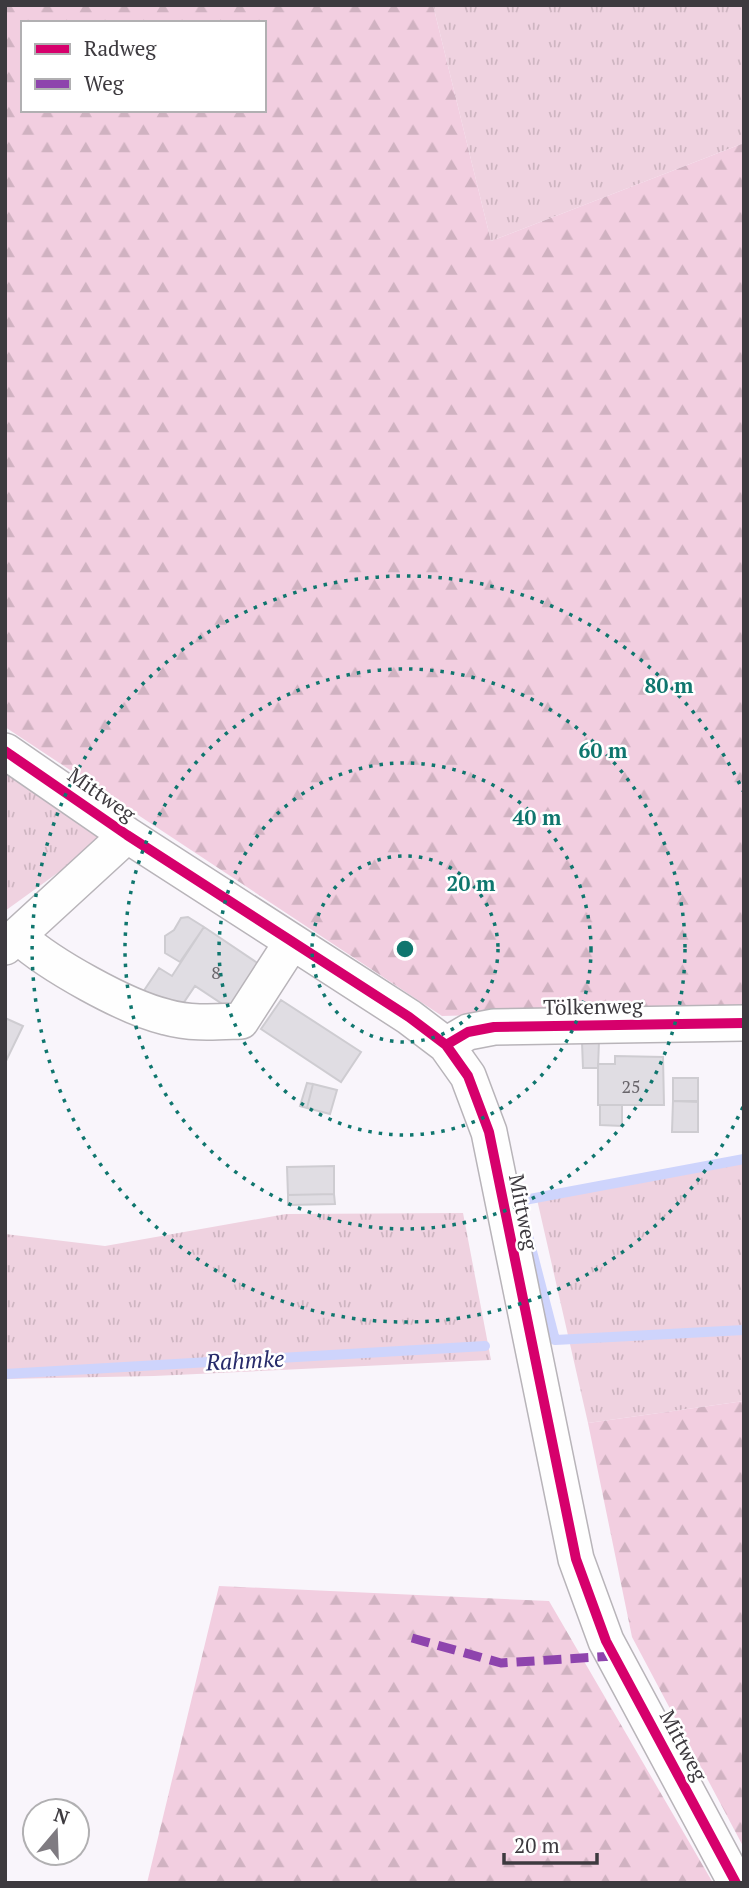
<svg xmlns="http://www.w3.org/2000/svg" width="749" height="1888" font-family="'PT Serif',serif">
	<defs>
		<pattern id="grass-tufts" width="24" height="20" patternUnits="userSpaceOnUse" patternTransform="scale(1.75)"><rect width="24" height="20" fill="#efd2e0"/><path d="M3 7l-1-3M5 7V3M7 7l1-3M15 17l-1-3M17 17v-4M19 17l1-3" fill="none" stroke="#ceb5c1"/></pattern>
		<pattern id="forest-firs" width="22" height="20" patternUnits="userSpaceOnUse" patternTransform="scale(1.75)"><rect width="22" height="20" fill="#f2cee0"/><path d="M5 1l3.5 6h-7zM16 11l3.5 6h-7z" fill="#d0b2c1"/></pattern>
	</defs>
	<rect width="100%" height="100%" fill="#f9f5fb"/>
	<path fill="url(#grass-tufts)" d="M433,5H744V143L491,241Z
		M5,772L103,840L5,911Z
		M744,1155V1401L588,1423L536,1195Z
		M463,1213L491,1360L154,1376L5,1379V1234L105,1246L286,1214Z"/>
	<path fill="url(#forest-firs)" fill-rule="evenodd" d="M5,5H433L491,241L744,143V1050L738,1008L442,1016L5,727ZM23,23H264V110H23Z
		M744,1401V1848L632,1637L588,1423Z
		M219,1586L549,1601L713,1883H147Z"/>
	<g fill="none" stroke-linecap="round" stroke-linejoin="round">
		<path stroke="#ced4fc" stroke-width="10" d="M744,1159L519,1201L555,1340L744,1330
			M5,1374L485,1346"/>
	</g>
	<path fill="#e0dde3" stroke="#ceccd1" stroke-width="2" d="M188,917L204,927L180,962L165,953V936L174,930L181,918Z
		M204,927L262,966L233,1011L195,986L174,1017L141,995L159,968L172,976Z
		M281,1000L361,1052L341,1082L261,1029Z
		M5,1018L23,1026L5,1063Z
		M599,1041L598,1068H583L582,1042Z
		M615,1056L663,1057L664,1105H598V1064H615Z
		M673,1078H698V1102L673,1101Z
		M307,1083L313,1084L307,1108L300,1106Z
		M313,1084L337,1090L330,1114L307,1108Z
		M673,1101H698V1132H672Z
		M600,1105H622V1126L600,1125Z
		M334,1166V1194L288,1195L287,1167Z
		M334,1194L335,1204L288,1205V1195Z"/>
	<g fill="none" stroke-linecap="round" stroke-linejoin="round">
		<g stroke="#b8b4b9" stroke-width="38">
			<path id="minor" d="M5,751L127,835L409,1017L446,1045L468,1076L489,1132L576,1559L606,1641L736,1883
				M19,937C50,965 125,1007 166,1017C191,1024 215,1022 241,1021L292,942
				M5,947L127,835
				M446,1045L468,1032L494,1027L744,1023"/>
		</g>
		<use href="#minor" stroke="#fefefe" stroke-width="35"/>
		<path stroke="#8e44ad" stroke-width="9" stroke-dasharray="18 9" stroke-linecap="butt" d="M412,1638L501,1663L614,1656"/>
		<g stroke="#fff" stroke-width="15">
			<path id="cycleway" d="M5,751L127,835L409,1017L446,1045L468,1076L489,1132L576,1559L606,1641L736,1883
				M446,1045L468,1032L494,1027L744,1023"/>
		</g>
		<use href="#cycleway" stroke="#d6006c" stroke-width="10"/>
	</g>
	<g fill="none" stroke="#0f766e" stroke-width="3.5" stroke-dasharray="3.5 7">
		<circle cx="405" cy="949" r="93"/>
		<circle cx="405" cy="949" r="186"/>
		<circle cx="405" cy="949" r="280"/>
		<path d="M743 1107A373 373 0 1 1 743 791"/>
	</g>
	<g text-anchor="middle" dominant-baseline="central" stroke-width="5" stroke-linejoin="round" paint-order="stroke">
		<g font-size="18" fill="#68646a">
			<text x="216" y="972">8</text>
			<text x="631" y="1086">25</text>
		</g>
		<g font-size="21" fill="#3d3a3f" stroke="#fff">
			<text transform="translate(102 794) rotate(35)">Mittweg</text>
			<text transform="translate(593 1006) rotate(-1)">Tölkenweg</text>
			<text transform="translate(524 1212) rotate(79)">Mittweg</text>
			<text transform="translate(684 1745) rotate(62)">Mittweg</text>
		</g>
		<g font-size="23" font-style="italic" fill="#272b6a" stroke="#fff">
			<text transform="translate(245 1360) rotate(-3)">Rahmke</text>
		</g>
	</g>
	<circle cx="405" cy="949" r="10" fill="#0f766e" stroke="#fff" stroke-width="3.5"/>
	<g font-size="21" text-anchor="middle" font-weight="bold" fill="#0f766e" stroke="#fff" stroke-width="5" stroke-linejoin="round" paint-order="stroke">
		<text x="669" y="693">80 m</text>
		<text x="603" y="758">60 m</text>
		<text x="537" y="825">40 m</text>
		<text x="471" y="891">20 m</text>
	</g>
	<rect width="749" height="1888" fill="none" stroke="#3d3a3f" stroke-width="14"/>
	<rect x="21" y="21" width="245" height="91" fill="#ffffff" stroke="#b1b0b2" stroke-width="2"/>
	<rect x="35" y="44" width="35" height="10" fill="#d6006c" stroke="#b1b0b2" stroke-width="2"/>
	<text x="84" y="56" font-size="21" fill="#3d3a3f">Radweg</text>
	<rect x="35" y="79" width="35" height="10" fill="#8e44ad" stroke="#b1b0b2" stroke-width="2"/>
	<text x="84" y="91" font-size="21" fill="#3d3a3f">Weg</text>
	<g transform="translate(56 1832) rotate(19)"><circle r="33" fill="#ffffff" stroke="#b1b0b2" stroke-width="2"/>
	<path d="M0-5L12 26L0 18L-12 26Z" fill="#7f7b81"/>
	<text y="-10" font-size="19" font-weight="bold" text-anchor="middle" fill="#3d3a3f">N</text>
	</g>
	<path d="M504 1853v10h93v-10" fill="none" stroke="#3d3a3f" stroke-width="3.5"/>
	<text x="514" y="1853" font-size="21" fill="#3d3a3f" stroke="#ffffff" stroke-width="5" paint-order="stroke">20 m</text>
</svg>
